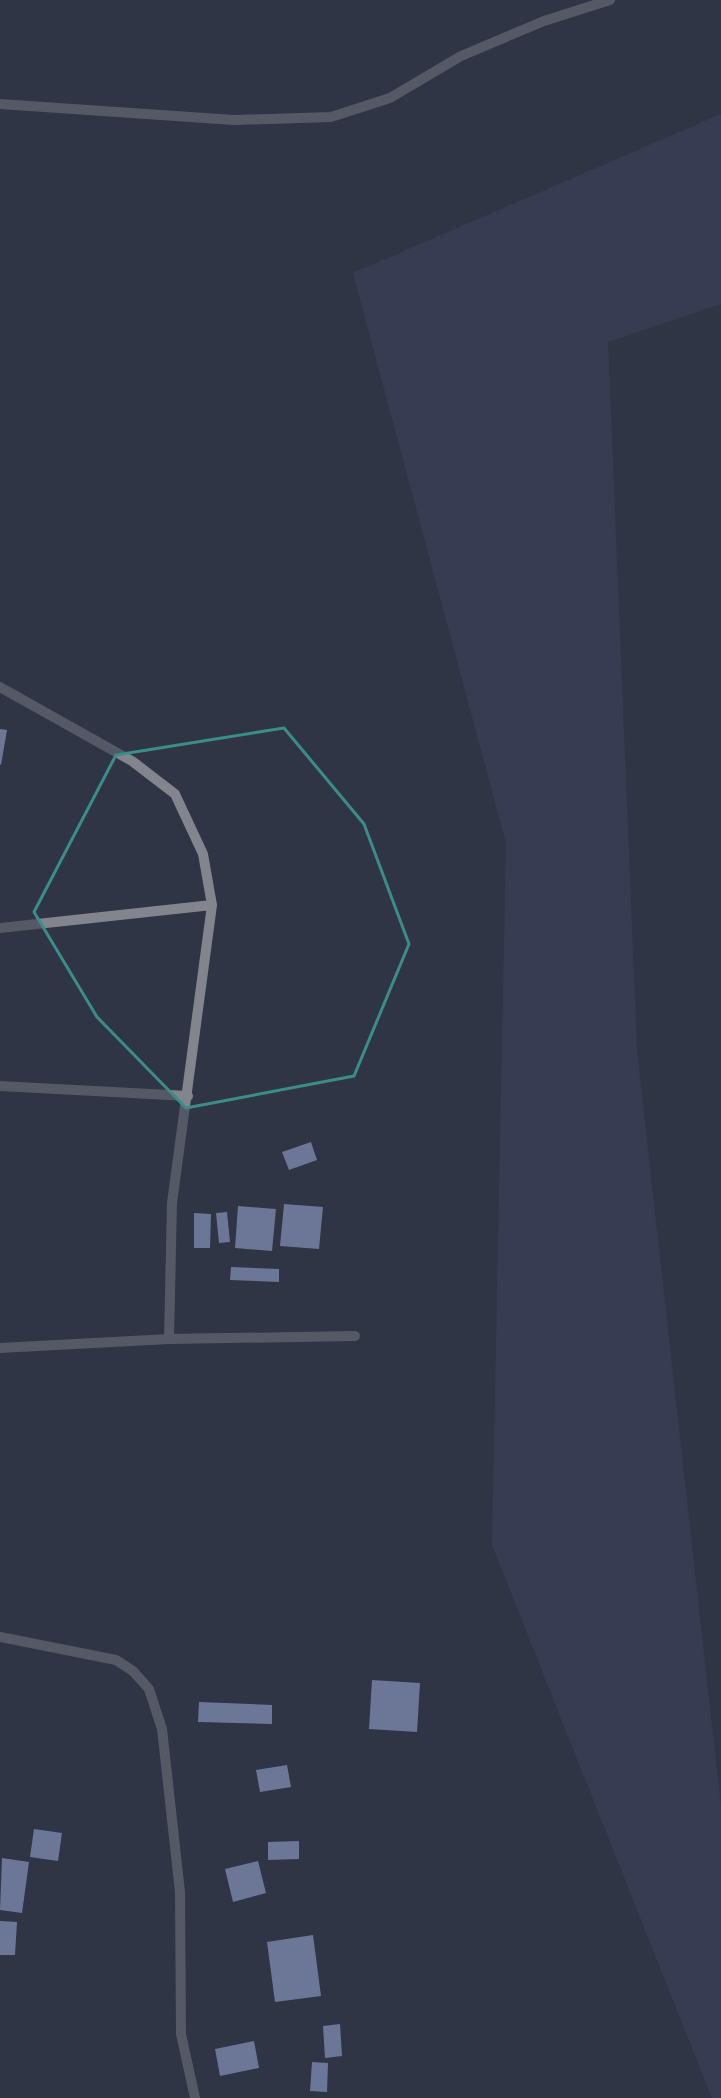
<svg xmlns="http://www.w3.org/2000/svg" width="721" height="2098" font-family="Rubik,sans-serif">
	<rect width="100%" height="100%" fill="#2f3545"/>
	<path fill="#3f4862" d="M721,114V304L608,342L637,1051L721,1807V2098H712L492,1545L506,843L353,273Z"/>
	<path fill="#b6c7fa" d="M0,729L7,730L1,765L0,764Z
		M311,1142L317,1160L289,1170L282,1152Z
		M284,1204L323,1207L319,1249L280,1246Z
		M238,1206L276,1209L272,1251L235,1248Z
		M227,1212L230,1242L219,1243L216,1213Z
		M194,1213L211,1214L210,1248H194Z
		M231,1267L279,1269V1282L230,1280Z
		M372,1680L420,1683L417,1732L369,1729Z
		M199,1702L272,1705V1724L198,1722Z
		M287,1765L291,1787L260,1792L256,1770Z
		M34,1829L62,1833L58,1861L30,1857Z
		M299,1841V1859L268,1860V1842Z
		M2,1858L29,1862L22,1913L0,1910Z
		M258,1861L266,1893L233,1902L225,1869Z
		M0,1921L17,1922L15,1955H0Z
		M313,1935L321,1996L275,2002L267,1942Z
		M340,2024L342,2056L325,2058L323,2026Z
		M254,2041L259,2068L220,2076L215,2049Z
		M312,2062L328,2063L327,2092L310,2091Z"/>
	<g fill="none" stroke-linecap="round" stroke-linejoin="round">
		<path stroke="#82858d" stroke-width="10" d="M0,104L234,120L331,117L390,98L461,56L544,21L610,0
			M0,687L132,761L175,794L203,854L212,905L172,1203L169,1339
			M0,928L212,905
			M0,1086L188,1096
			M0,1348L169,1339L355,1336
			M0,1637L116,1660L133,1671L149,1689L162,1729L180,1892L181,2034L195,2098"/>
	</g>
	<path d="M0 0H721V2098H0ZM284,728L364,824L409,944L354,1076L186,1108L97,1017L34,912L116,755Z" fill="#2f3545" fill-opacity=".55" fill-rule="evenodd"/>
	<path fill="none" stroke="#3a8d89" stroke-width="3" stroke-linejoin="round" d="M284,728L364,824L409,944L354,1076L186,1108L97,1017L34,912L116,755Z"/>
</svg>
